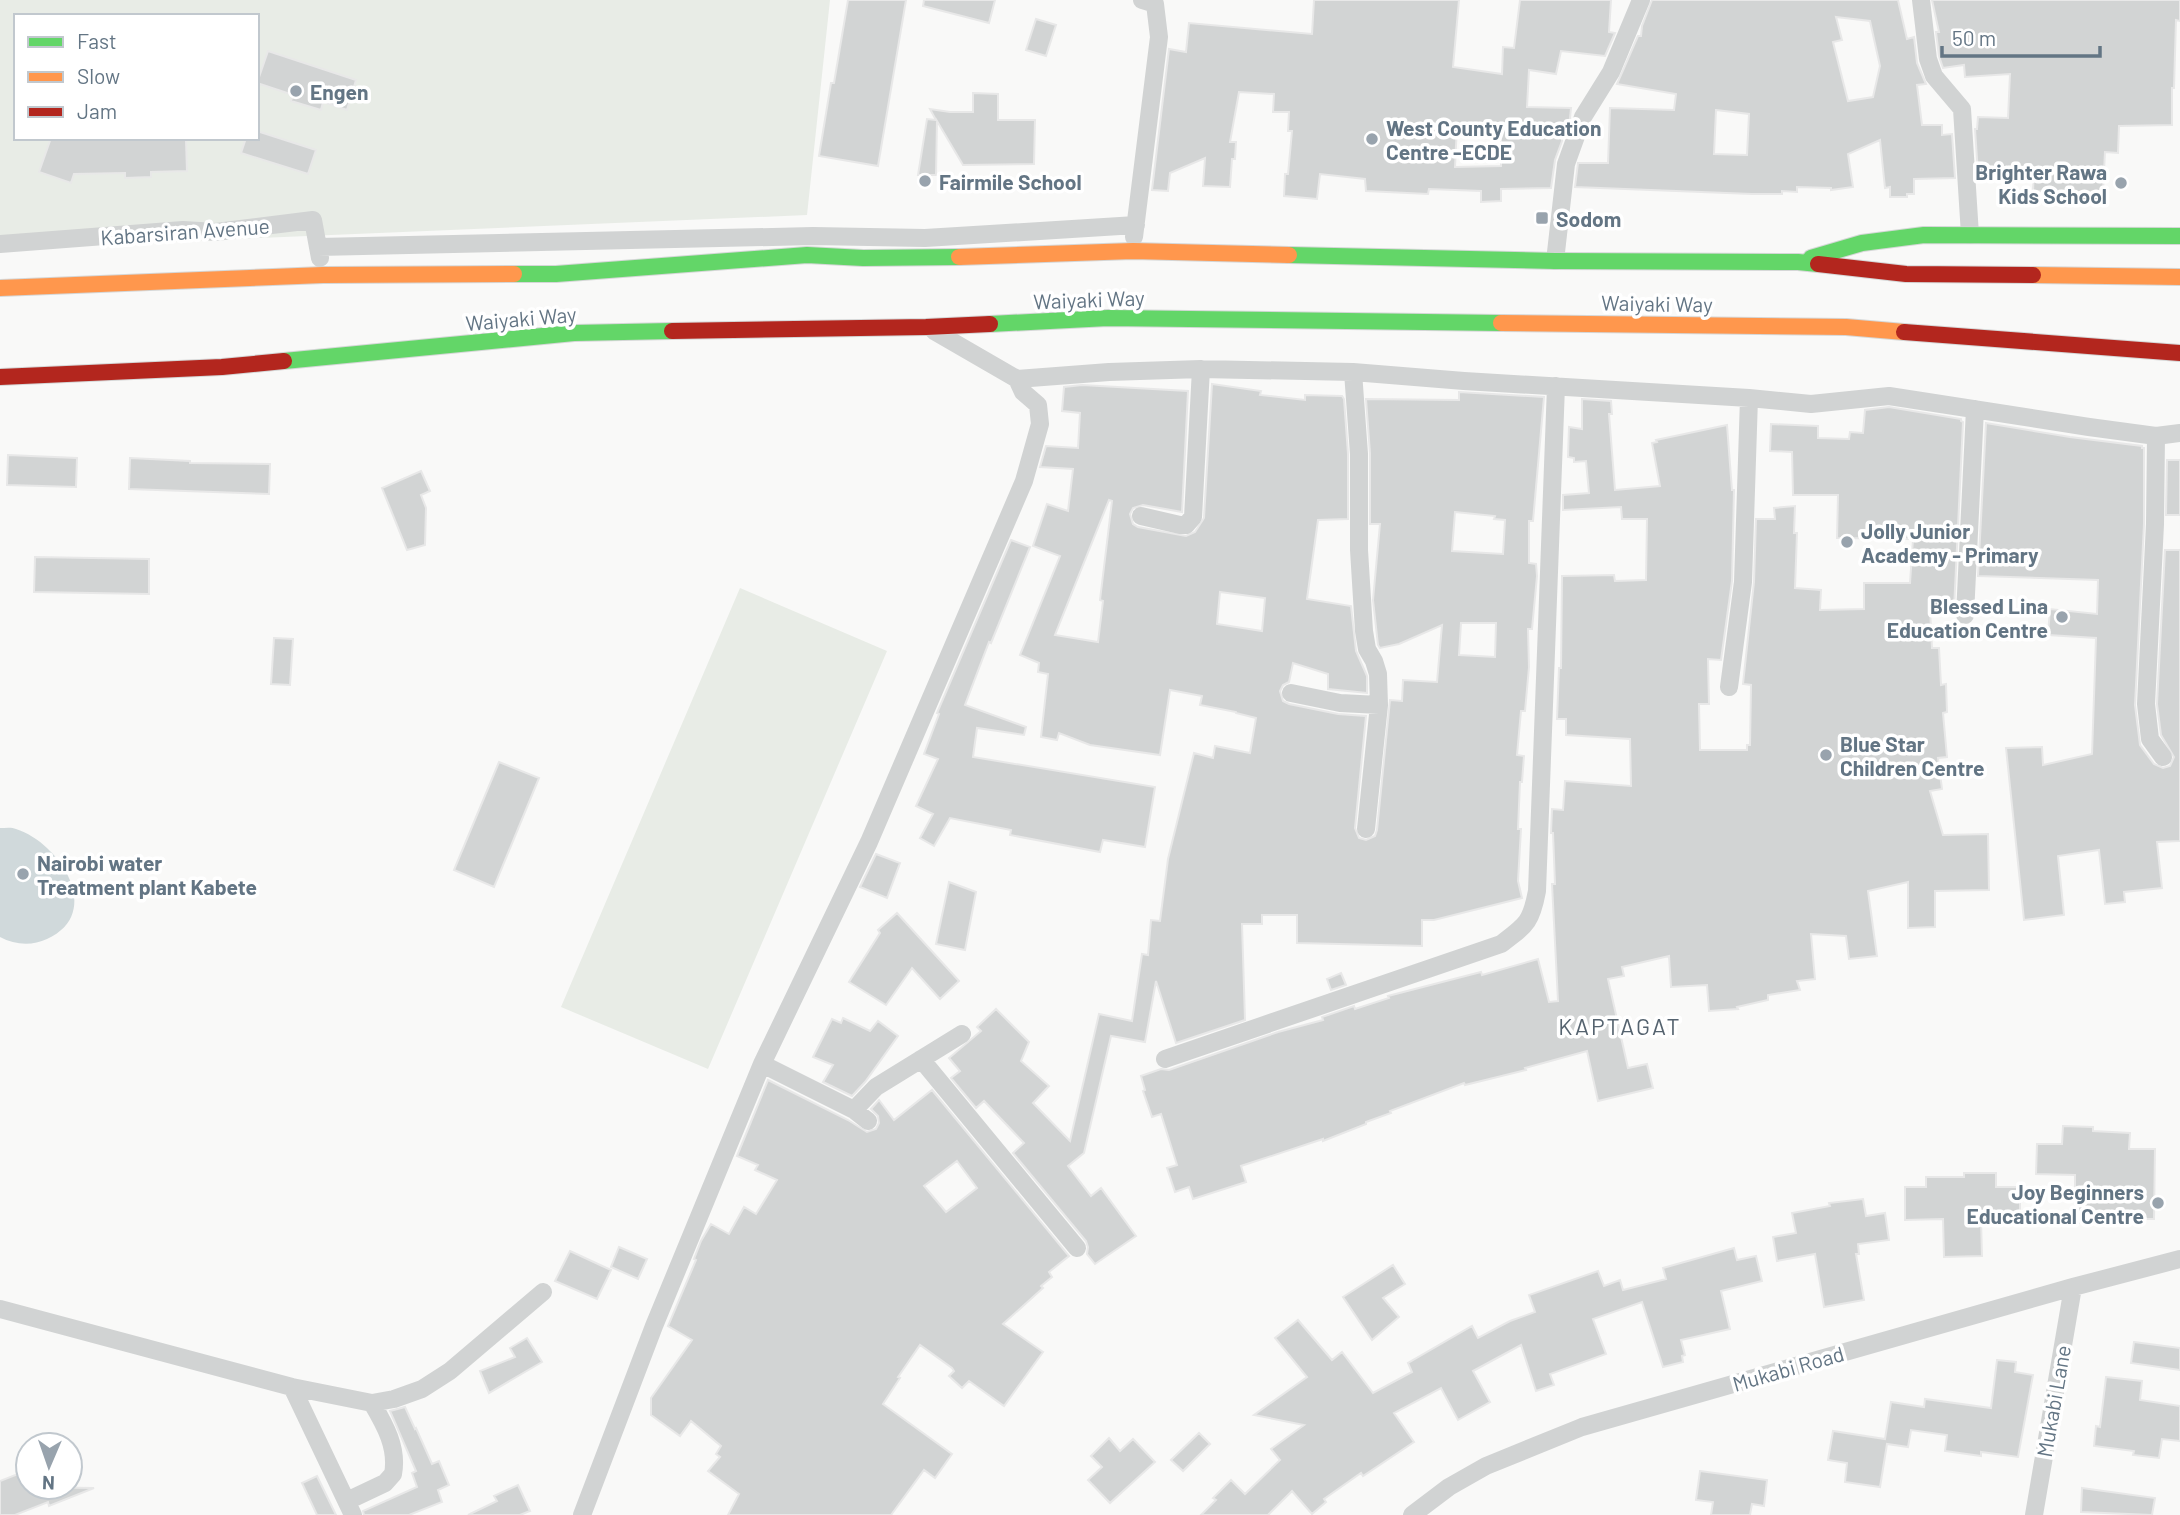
<svg xmlns="http://www.w3.org/2000/svg" width="2180" height="1515" font-family="Barlow,sans-serif">
	<rect width="100%" height="100%" fill="#f9f9f8"/>
	<path fill="#e8ece6" fill-rule="evenodd" d="M0,0H830L807,215L0,249ZM16,16H257V138H16Z
		M740,588L887,651L708,1069L561,1007Z"/>
	<path fill="#d0d9db" d="M0,828C5,828 12,827 16,829C60,843 105,913 47,939C32,946 15,945 0,937Z"/>
	<path fill="#d2d4d4" stroke="#e8e8e8" stroke-width="2" fill-rule="evenodd" d="M848,0H906L878,166L819,156L831,83H834Z
		M924,0H995L989,23L923,6Z
		M1314,0H1459L1453,67L1502,74L1503,47L1514,48L1520,0H1611L1609,32L1615,33L1605,56L1561,51L1556,74L1529,70L1527,107L1571,108L1570,118L1566,131H1562V141L1555,160L1551,188L1501,189V201L1481,202V191L1429,189L1428,194L1366,191L1365,179L1320,174L1317,199L1284,196L1285,174H1288L1292,131H1288L1289,112H1273L1274,94L1239,92L1230,142H1236L1235,159H1232L1230,187L1203,186L1205,158L1170,173L1168,191L1152,190L1169,49L1186,52L1189,23L1312,34ZM1457,125H1497V129L1501,130V166L1455,167Z
		M1652,0H1898L1907,39L1914,37L1917,63L1926,84L1917,85L1922,125H1942V135L1952,134L1955,178L1914,179V194H1907V197H1890V187L1885,188L1880,140L1848,154L1853,187L1831,190V188L1797,187V192L1782,191V194H1752L1575,187L1578,163H1608L1610,108L1674,110L1676,94L1617,84L1638,36H1641L1642,26ZM1836,17L1870,21L1880,66L1873,97L1848,101L1833,42L1842,40ZM1716,110L1749,114L1747,155L1714,154Z
		M1932,0H2180V21L2176,20L2174,88H2172V125L2119,126L2118,153L2105,152L2103,191H2098V203L2067,200V196L2060,195V192L2033,191L2034,170L1994,168V175L1978,174L1975,129H1977L1978,117L2008,118L2010,74L1965,77L1964,65L1943,68L1939,56L1936,32H1939Z
		M1036,19L1056,25L1046,56L1026,50Z
		M268,51L356,80L347,110L323,102L321,110L291,101L293,95L257,83Z
		M973,93L998,94V120H1035L1034,164L963,165L937,121L936,175H918L927,119L936,120L930,109L950,112H973Z
		M257,131L316,150L308,174L241,153L246,138H257Z
		M51,138L186,140L187,171L151,172V177L125,178V173L74,174L71,183L39,172Z
		M1212,384L1261,391L1260,395L1305,400V395L1342,396L1344,399L1348,454V519L1318,520L1307,599L1351,606L1356,651L1367,676V693L1328,689V674L1293,663L1289,682L1283,685L1280,691L1283,701L1289,704L1338,714L1366,716L1355,828L1359,838L1366,840L1375,836L1377,830L1390,700L1402,701L1403,680L1437,682L1442,625L1399,644L1380,648L1378,645L1373,600L1380,524H1370V453L1366,399L1459,400V392L1544,397L1533,521H1529V563L1536,564L1537,576L1532,629H1528L1529,667L1525,711H1521L1517,755L1524,756L1522,782H1520L1518,829H1521L1518,881L1522,898L1434,920H1422V946L1297,943V915H1262V924H1242L1245,1020L1176,1043L1156,981L1145,1042L1111,1036L1084,1153L1068,1166L1091,1196L1101,1188L1136,1236L1095,1264L1087,1254L1088,1247L1086,1241L1013,1153L1024,1143L984,1101L976,1108L951,1078L960,1071L949,1058L981,1031L977,1027L996,1009L1029,1042L1021,1061L1049,1086L1033,1103L1070,1141L1099,1014L1132,1021L1142,954L1148,955L1151,920L1160,921L1168,859L1194,753L1213,758L1215,746L1250,753L1256,718L1236,713V712L1200,705L1202,696L1170,690L1160,755L1090,745L1059,733L1057,740L1041,737L1048,674L1038,672L1039,663L1020,655L1060,556L1033,546L1047,504L1068,511L1073,469L1040,467L1046,446L1078,448L1080,413L1062,411L1064,387L1082,385L1188,391L1182,512L1143,505L1133,508L1130,514L1133,524L1138,527L1186,536L1195,532L1204,518ZM1109,500L1112,501L1100,600L1103,601L1098,642L1055,635ZM1455,512L1495,516L1494,519L1505,520L1503,554L1452,551ZM1220,592L1265,598L1262,631L1217,624ZM1461,623H1496L1495,657L1459,655Z
		M1582,399L1611,401L1612,414H1609L1615,490L1660,486L1652,443L1657,442L1656,440L1727,425L1732,490H1734L1732,581L1721,660L1708,659L1709,704H1699L1700,750H1747V745H1750L1751,685L1743,684L1754,582L1756,519H1775L1774,508L1795,506L1794,533H1797L1795,588L1821,590L1820,610L1864,609V583H1910L1913,539L1837,538L1838,495H1793L1792,452L1770,451L1771,424L1818,426V438L1849,439L1850,432L1863,433L1865,410L1889,407L1961,419V421L1963,422L1954,609H1930L1932,648H1939L1941,685L1946,684L1947,712L1943,713L1947,757L1938,758L1942,789L1930,791L1943,835L1988,834L1989,890L1935,891V927L1908,928V882L1868,891L1877,956L1849,959L1846,936L1811,934L1815,979L1797,981L1800,990L1768,995V1000L1737,1007L1738,1009L1709,1011L1707,985L1671,987L1669,956L1622,967L1624,976L1608,979L1628,1068L1647,1064L1653,1088L1598,1101L1587,1051L1525,1068L1526,1070L1465,1085L1464,1083L1390,1111L1391,1113L1366,1122V1124L1323,1141V1139L1241,1166L1246,1182L1193,1199L1189,1187L1175,1192L1167,1168L1177,1165L1161,1114L1152,1117L1143,1091L1145,1090L1141,1076L1161,1069L1169,1070L1278,1032L1323,1020L1322,1017L1354,1006L1355,1009L1389,998L1388,996L1481,972L1482,975L1538,959L1549,1002L1558,1001L1552,884H1555L1553,833H1551L1552,809L1563,810L1565,781L1631,786L1630,739L1566,735V719H1557L1559,668H1561L1562,576L1614,575L1615,581L1646,580L1647,519H1622L1621,507L1563,510V495L1589,493L1586,461L1574,462V458L1568,457L1569,427L1582,429Z
		M1986,423L2070,437L2142,446V448H2144V524L2135,705L2140,745L2154,764L2163,768L2170,766L2174,757L2161,735L2157,704L2165,550H2180V841L2157,842L2162,888L2124,892L2125,902L2105,904L2099,850L2058,856L2064,915L2024,920L2006,748L2042,747L2043,765L2092,754L2096,638L2048,635L2050,609L2097,614L2098,580L1978,576Z
		M8,455L77,458L76,487L7,485Z
		M130,458L190,461V463L270,464L269,494L129,489Z
		M2167,460H2180V515H2166Z
		M421,471L430,491L421,495L426,508L425,545L407,550L382,488Z
		M1011,540L1030,547L991,643L989,642L965,705L1026,727L1024,735L977,728L973,757L1155,787L1145,847L1103,840L1100,852L1010,835L1011,830L950,818L934,846L920,838L933,814L916,806L938,759L924,754L939,714L937,713Z
		M35,557L149,559V594L34,592Z
		M274,638L293,639L290,685L271,684Z
		M499,762L539,778L494,887L454,870Z
		M876,854L900,863L887,898L860,887Z
		M949,882L976,892L965,950L936,944Z
		M897,913L959,981L940,999L912,968L886,1005L849,982L880,933L878,930Z
		M1341,973L1346,985L1331,990L1327,979Z
		M843,1018L870,1031L878,1021L898,1036L865,1082L852,1096L823,1082L833,1065L813,1057L832,1019L841,1023Z
		M768,1080L848,1120L867,1132L876,1129L879,1123L878,1116L871,1109L879,1100L894,1120L932,1090L1069,1256L1049,1272L1052,1277L1041,1286L1043,1288L1003,1324L1043,1352L1004,1406L969,1381L962,1388L949,1376L954,1371L952,1368L920,1345L898,1377L900,1378L883,1404L952,1454L935,1478L924,1470L891,1515H728L739,1494L708,1471L720,1457L716,1454L721,1446L691,1421L680,1436L651,1415V1398L692,1340L668,1326L696,1260L694,1259L701,1241L711,1224L729,1234L744,1207L756,1214L777,1180L755,1170L758,1165L737,1156ZM957,1161L977,1188L946,1212L924,1186Z
		M2063,1126L2093,1127V1131L2130,1133L2129,1149H2155L2154,1219H2136V1211H2093V1223H2075V1175L2036,1174L2037,1144H2062Z
		M1964,1173H1996V1187H2020V1218L1981,1219L1982,1256L1944,1257L1943,1219L1905,1220V1187H1926V1177H1964Z
		M1863,1199L1866,1216L1885,1213L1889,1240L1858,1244L1859,1254H1856L1864,1300L1824,1307L1815,1254L1777,1261L1773,1237L1796,1233L1792,1213L1830,1206L1829,1203Z
		M619,1247L647,1259L638,1279L611,1267Z
		M1734,1248L1737,1260L1756,1256L1762,1281L1721,1291L1730,1329L1681,1340L1685,1355L1682,1356L1683,1362L1663,1367L1642,1302L1593,1319L1606,1354L1550,1374L1554,1385L1536,1391L1521,1345L1473,1371L1490,1402L1458,1420L1441,1388L1394,1413L1414,1442L1363,1476L1361,1473L1324,1499L1326,1502L1312,1514L1292,1491L1268,1515H1201L1216,1500L1213,1498L1231,1480L1245,1494L1280,1460L1271,1449L1304,1425L1254,1415L1307,1377L1275,1338L1298,1320L1332,1360L1342,1352L1373,1393L1412,1372L1408,1363L1472,1326L1478,1338L1510,1321L1535,1312L1529,1295L1598,1271L1604,1286L1620,1280L1623,1290L1666,1279L1663,1268Z
		M570,1251L611,1270L597,1299L555,1281Z
		M1393,1265L1405,1284L1383,1298L1399,1317L1372,1340L1343,1297Z
		M527,1338L542,1362L489,1393L480,1371L515,1357L510,1348Z
		M2134,1342L2180,1348V1370L2131,1363Z
		M1997,1360L2016,1362L2015,1372L2033,1375L2018,1457L1981,1452V1456L1945,1451L1947,1435L1911,1430L1908,1447L1887,1444L1880,1487L1845,1482L1847,1463L1828,1460L1833,1431L1885,1439L1891,1402L1924,1407L1925,1399L1991,1408Z
		M2106,1377L2142,1381L2140,1400L2180,1406V1441L2162,1439L2159,1458L2133,1455L2134,1451L2094,1446L2096,1426L2100,1427Z
		M405,1407L415,1429L416,1428L432,1464L439,1461L449,1485L438,1490L442,1502L409,1515H364L363,1511L417,1487L412,1473L416,1471L390,1411Z
		M1199,1433L1210,1444L1183,1471L1171,1460Z
		M1109,1438L1120,1451L1133,1439L1155,1462L1110,1503L1088,1480L1102,1467L1091,1456Z
		M28,1470V1487L94,1488L49,1506L48,1502L15,1515H0V1481Z
		M1700,1471L1767,1480L1764,1506L1752,1504L1750,1515H1711L1713,1502L1696,1500Z
		M317,1476L336,1515H317L302,1483Z
		M518,1485L530,1511L520,1515H468L497,1501L494,1496Z
		M2082,1488L2155,1498L2152,1515L2081,1512Z"/>
	<g fill="none" stroke-linecap="round" stroke-linejoin="round">
		<g stroke="#d5d7d7" stroke-width="18">
			<path id="fast" d="M1289,255L1555,261L1798,262L1818,264
				M1811,258L1862,243L1924,235L2180,236
				M514,274H556L807,255L863,258L959,257
				M990,324L1108,318L1501,323
				M284,361L574,333L672,331"/>
		</g>
		<g stroke="#d5d7d7" stroke-width="18">
			<path id="slow" d="M959,257L1133,251L1289,255
				M2033,275L2180,277
				M0,288L323,275L514,274
				M1501,323L1846,327L1904,332"/>
		</g>
		<g stroke="#d5d7d7" stroke-width="18">
			<path id="jam" d="M1818,264L1906,274L2033,275
				M672,331L926,327L990,324
				M1904,332L2180,353
				M0,377L222,367L284,361"/>
		</g>
		<path stroke="#d1d3d3" stroke-width="18" d="M1921,0L1928,59L1934,76L1962,109L1970,235
			M1134,237L1159,37L1155,4L1142,0
			M0,244L183,230L216,232L313,220L320,258
			M318,247L813,236L925,238L1136,225
			M1555,261L1566,164L1583,117L1611,72L1641,0
			M1017,379L1109,372L1201,369L1353,372L1464,381L1749,398L1811,404L1889,396L2089,427L2156,436L2180,433
			M2156,436L2155,524L2146,704L2150,739L2163,757
			M1141,516L1180,525H1186L1193,517L1201,369
			M1965,615L1975,409
			M1729,687L1743,582L1749,398
			M1291,693L1340,703L1379,705L1378,674L1374,661L1367,649L1364,631L1359,550V454L1353,372
			M1366,829L1379,705
			M921,1059L1077,1248
			M1165,1059L1501,944C1526,925 1531,923 1537,891L1556,386
			M762,1064L854,1110L868,1121
			M854,1110L876,1087L962,1034
			M0,1309L292,1387L372,1403L394,1399L422,1389L450,1371L543,1292
			M292,1387L353,1515
			M347,1501L385,1483L393,1474C398,1448 385,1425 372,1403
			M582,1515L654,1326L762,1064L869,842L1024,481L1040,424L1038,405L1023,392L1017,379L934,331
			M1412,1515L1449,1487L1486,1466L1582,1427L2073,1287L2180,1259
			M2034,1515L2073,1287"/>
		<use href="#fast" stroke="#63d668" stroke-width="16"/>
		<use href="#slow" stroke="#ff974d" stroke-width="16"/>
		<use href="#jam" stroke="#b3261e" stroke-width="16"/>
	</g>
	<g fill="#98a3ad" stroke="#fff" stroke-width="2.5">
		<circle cx="296" cy="91" r="7"/>
		<circle cx="1372" cy="139" r="7"/>
		<circle cx="925" cy="181" r="7"/>
		<circle cx="2121" cy="183" r="7"/>
		<rect x="1535" y="211" width="14" height="14" rx="3.5"/>
		<circle cx="1847" cy="542" r="7"/>
		<circle cx="2062" cy="617" r="7"/>
		<circle cx="1826" cy="755" r="7"/>
		<circle cx="23" cy="874" r="7"/>
		<circle cx="2158" cy="1203" r="7"/>
	</g>
	<g text-anchor="middle" dominant-baseline="central" stroke-width="7" stroke-linejoin="round" paint-order="stroke">
		<g font-size="21" font-weight="bold" fill="#637584" stroke="#fff" text-anchor="start">
			<text x="310" y="91">Engen</text>
			<text x="1386" y="127">West County Education<tspan x="1386" dy="24">Centre -ECDE</tspan></text>
			<text x="2107" y="171" text-anchor="end">Brighter Rawa<tspan x="2107" dy="24">Kids School</tspan></text>
			<text x="939" y="181">Fairmile School</text>
			<text x="1556" y="218">Sodom</text>
			<text x="1861" y="530">Jolly Junior<tspan x="1861" dy="24">Academy - Primary</tspan></text>
			<text x="2048" y="605" text-anchor="end">Blessed Lina<tspan x="2048" dy="24">Education Centre</tspan></text>
			<text x="1840" y="743">Blue Star<tspan x="1840" dy="24">Children Centre</tspan></text>
			<text x="37" y="862">Nairobi water<tspan x="37" dy="24">Treatment plant Kabete</tspan></text>
			<text x="2144" y="1191" text-anchor="end">Joy Beginners<tspan x="2144" dy="24">Educational Centre</tspan></text>
		</g>
		<g font-size="21" fill="#637584" stroke="#fff">
			<text transform="translate(185 231) rotate(-4)">Kabarsiran Avenue</text>
			<text transform="translate(1089 299) rotate(-2)">Waiyaki Way</text>
			<text transform="translate(1657 303) rotate(1)">Waiyaki Way</text>
			<text transform="translate(521 318) rotate(-5)">Waiyaki Way</text>
			<text transform="translate(1788 1368) rotate(-16)">Mukabi Road</text>
			<text transform="translate(2053 1401) rotate(-80)">Mukabi Lane</text>
		</g>
		<g font-size="23" letter-spacing="2" fill="#55636f" stroke="#fff">
			<text x="1620" y="1026">KAPTAGAT</text>
		</g>
	</g>
	<rect x="14" y="14" width="245" height="126" fill="#ffffff" stroke="#c1c8ce" stroke-width="2"/>
	<rect x="28" y="37" width="35" height="10" fill="#63d668" stroke="#c1c8ce" stroke-width="2"/>
	<text x="77" y="49" font-size="21" fill="#637584">Fast</text>
	<rect x="28" y="72" width="35" height="10" fill="#ff974d" stroke="#c1c8ce" stroke-width="2"/>
	<text x="77" y="84" font-size="21" fill="#637584">Slow</text>
	<rect x="28" y="107" width="35" height="10" fill="#b3261e" stroke="#c1c8ce" stroke-width="2"/>
	<text x="77" y="119" font-size="21" fill="#637584">Jam</text>
	<g transform="translate(49 1466) rotate(182)"><circle r="33" fill="#ffffff" stroke="#c1c8ce" stroke-width="2"/>
	<path d="M0-5L12 26L0 18L-12 26Z" fill="#98a3ad"/>
	<text y="-10" font-size="19" font-weight="bold" text-anchor="middle" fill="#637584">N</text>
	</g>
	<path d="M1942 46v10h158v-10" fill="none" stroke="#637584" stroke-width="3.5"/>
	<text x="1952" y="46" font-size="21" fill="#637584" stroke="#ffffff" stroke-width="5" paint-order="stroke">50 m</text>
</svg>
